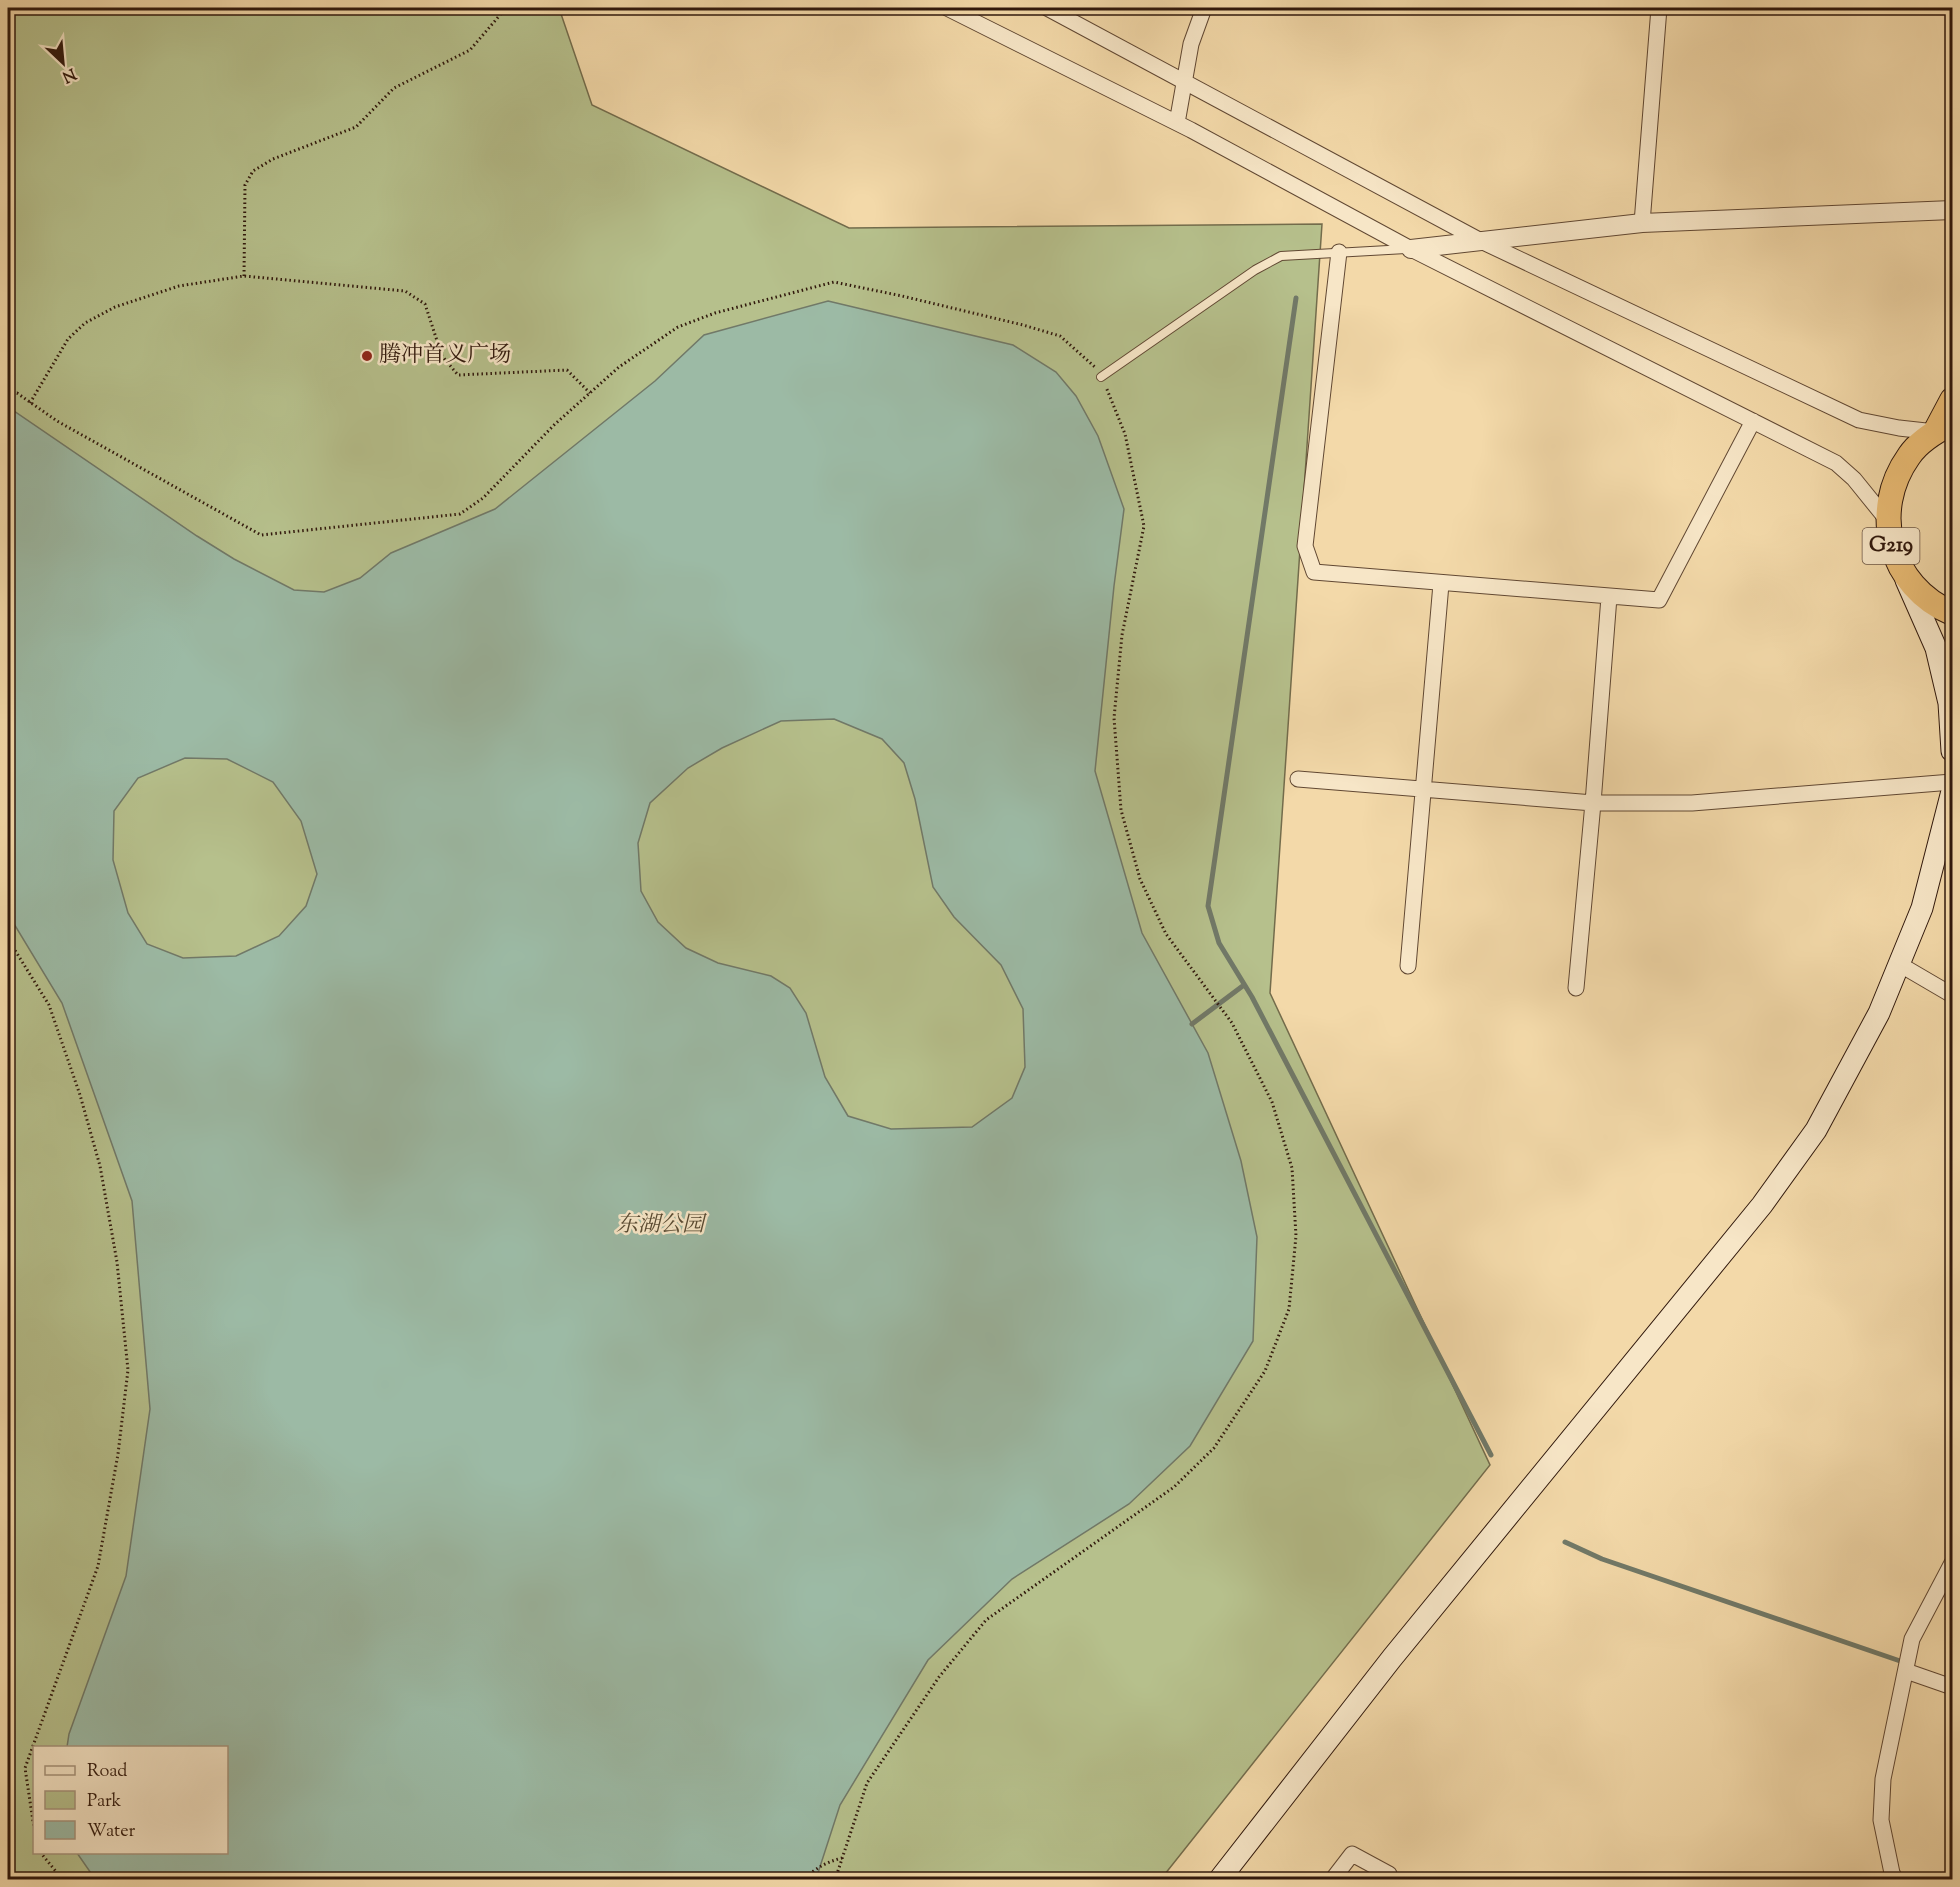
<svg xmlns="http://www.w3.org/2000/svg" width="1960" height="1887" font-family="'Sorts Mill Goudy','Noto Serif SC',serif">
	<rect width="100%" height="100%" fill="#f3d9a9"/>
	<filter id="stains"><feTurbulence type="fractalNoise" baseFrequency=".00333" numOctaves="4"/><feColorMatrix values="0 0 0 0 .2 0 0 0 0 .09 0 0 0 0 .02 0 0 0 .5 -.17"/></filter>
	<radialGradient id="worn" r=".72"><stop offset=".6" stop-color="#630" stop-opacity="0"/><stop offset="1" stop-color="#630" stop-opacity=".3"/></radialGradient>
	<path fill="#b6c08c" stroke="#736c4c" stroke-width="1.5" fill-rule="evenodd" d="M8,8H559L592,105L849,228L1322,224L1270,993L1490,1465L1161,1879L8,1880ZM34,1748H226V1852H34Z"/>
	<path fill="#9cbaa5" stroke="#717968" stroke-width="1.5" fill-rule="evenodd" d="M828,301L1013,345L1056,372L1076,396L1098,436L1124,509L1114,586L1095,771L1142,933L1208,1053L1241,1161L1257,1237L1253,1341L1190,1446L1129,1504L1012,1579L928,1660L840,1805L816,1879H95L77,1853L226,1852V1748L67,1747L69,1734L126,1576L150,1409L132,1201L62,1003L8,914V407L197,536L234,559L294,590L324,592L360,578L391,553L495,509L655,381L704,335ZM834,719L882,739L904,763L915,799L933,887L954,917L1001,965L1023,1009L1025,1067L1012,1098L972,1127L891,1129L848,1116L825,1077L806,1013L790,988L771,976L718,963L686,948L658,922L641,891L638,843L650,803L688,768L722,748L781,721ZM185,758L227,759L273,782L301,821L317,874L306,906L279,936L236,956L183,958L147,944L128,913L113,860L114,811L138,778Z"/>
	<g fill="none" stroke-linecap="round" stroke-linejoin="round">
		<path stroke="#717968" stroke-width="5" d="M1296,298L1208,906L1219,943L1252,997L1491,1455
			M1192,1024L1244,985
			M1565,1542L1602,1559L1906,1663"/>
		<g stroke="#614833" stroke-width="10">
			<path id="service" d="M1101,377L1255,270L1281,256L1406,249"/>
		</g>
		<g stroke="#614833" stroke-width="17">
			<path id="minor" d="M947,8L1191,130L1411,249L1836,463L1854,479L1888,521
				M1047,8L1481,241L1859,420L1899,428L1935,432
				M1177,123L1191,44L1204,8
				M1642,223L1659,8
				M1339,252L1305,546L1314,572L1659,600L1753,421
				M1298,779L1593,803H1692L1952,782
				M1899,964L1952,995
				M1408,966L1441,584
				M1576,988L1593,803L1609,597
				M1906,1671L1952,1687
				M1332,1880L1352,1854L1389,1874L1387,1880
				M1896,1880L1892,1873L1881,1820L1883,1779L1912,1639L1952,1563"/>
		</g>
		<g stroke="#614833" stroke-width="20">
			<path id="tertiary" d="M1411,249L1642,223L1952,210"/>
		</g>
		<g stroke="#30180c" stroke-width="23">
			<path id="secondary" d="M1906,580L1936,648L1949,703L1952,751
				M1219,1880L1392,1658L1762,1205L1816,1130L1879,1013L1922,908L1952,791"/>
		</g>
		<g stroke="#30180c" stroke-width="26">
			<path id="trunk" d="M1952,423C1936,431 1919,441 1909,456C1869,512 1890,587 1952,613
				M1935,432L1952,400"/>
		</g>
		<path stroke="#30180c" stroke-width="3" stroke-dasharray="1.5 3" stroke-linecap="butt" d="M244,276L245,185L253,171L273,159L356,127L394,88L470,50L500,15L503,8
			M8,394L17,393L57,421L261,535L460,514L483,498L555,424L619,367L678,327L715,313L834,282L902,296L1023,325L1060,336L1096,368
			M30,403L68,339L85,323L115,307L179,286L244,276L405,291L425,304L442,356L458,375L567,370L590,393
			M8,939L49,1005L80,1095L100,1166L117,1262L128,1370L118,1454L98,1566L25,1768L34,1828
			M40,1852L63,1880
			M802,1880C815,1869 826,1862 842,1858
			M835,1880L867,1783L939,1677L986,1620L1174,1487L1214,1448L1265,1371L1289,1309L1296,1236L1292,1168L1272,1102L1232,1023L1166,934L1140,879L1121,810L1114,718L1122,635L1144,526L1125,434L1106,387"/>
		<use href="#service" stroke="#f7e6c7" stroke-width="8"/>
		<use href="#minor" stroke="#f7e6c7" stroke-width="15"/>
		<use href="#tertiary" stroke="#f7e6c7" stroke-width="18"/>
		<use href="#secondary" stroke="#f7e6c7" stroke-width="21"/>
		<use href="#trunk" stroke="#eabc74" stroke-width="24"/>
	</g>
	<circle fill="#8f2418" stroke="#f7e6c7" stroke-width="2" cx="367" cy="356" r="6"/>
	<g text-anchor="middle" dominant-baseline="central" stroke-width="5" stroke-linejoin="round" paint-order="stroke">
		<rect fill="#f7e6c7" stroke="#6c5644" stroke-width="1.5" x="1862.5" y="528" width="57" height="36" rx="4.5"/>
		<g font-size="21" font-weight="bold" fill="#30180c">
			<text x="1891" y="546">G219</text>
		</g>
		<g font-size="22" fill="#30180c" stroke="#f7e6c7" text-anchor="start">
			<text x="379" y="356">腾冲首义广场</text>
		</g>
		<g font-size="22" font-style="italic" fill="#584a32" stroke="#f7e6c7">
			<text x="660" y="1226">东湖公园</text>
		</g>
	</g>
	<rect width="1960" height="1887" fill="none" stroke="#f3d9a9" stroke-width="30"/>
	<rect x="9" y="9" width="1942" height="1869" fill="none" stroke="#30180c" stroke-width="3"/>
	<rect x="15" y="15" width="1930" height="1857" fill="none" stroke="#30180c" stroke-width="1.5"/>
	<rect x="33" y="1746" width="195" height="108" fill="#f7e6c7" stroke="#a7947c" stroke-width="1.5"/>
	<rect x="45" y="1766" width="30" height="9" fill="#f7e6c7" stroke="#a7947c" stroke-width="1.5"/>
	<text x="87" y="1776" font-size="18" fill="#30180c">Road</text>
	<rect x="45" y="1791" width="30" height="18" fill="#b6c08c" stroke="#a7947c" stroke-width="1.5"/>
	<text x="87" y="1806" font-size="18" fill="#30180c">Park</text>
	<rect x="45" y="1821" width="30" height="18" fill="#9cbaa5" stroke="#a7947c" stroke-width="1.5"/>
	<text x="87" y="1836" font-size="18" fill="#30180c">Water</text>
	<g transform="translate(63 63) rotate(154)" stroke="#f7e6c7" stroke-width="4.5" paint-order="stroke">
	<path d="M0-4.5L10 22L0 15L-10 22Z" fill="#30180c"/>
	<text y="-9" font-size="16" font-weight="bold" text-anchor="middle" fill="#30180c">N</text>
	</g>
	<rect width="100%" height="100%" filter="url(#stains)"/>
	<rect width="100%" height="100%" fill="url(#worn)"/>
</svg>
